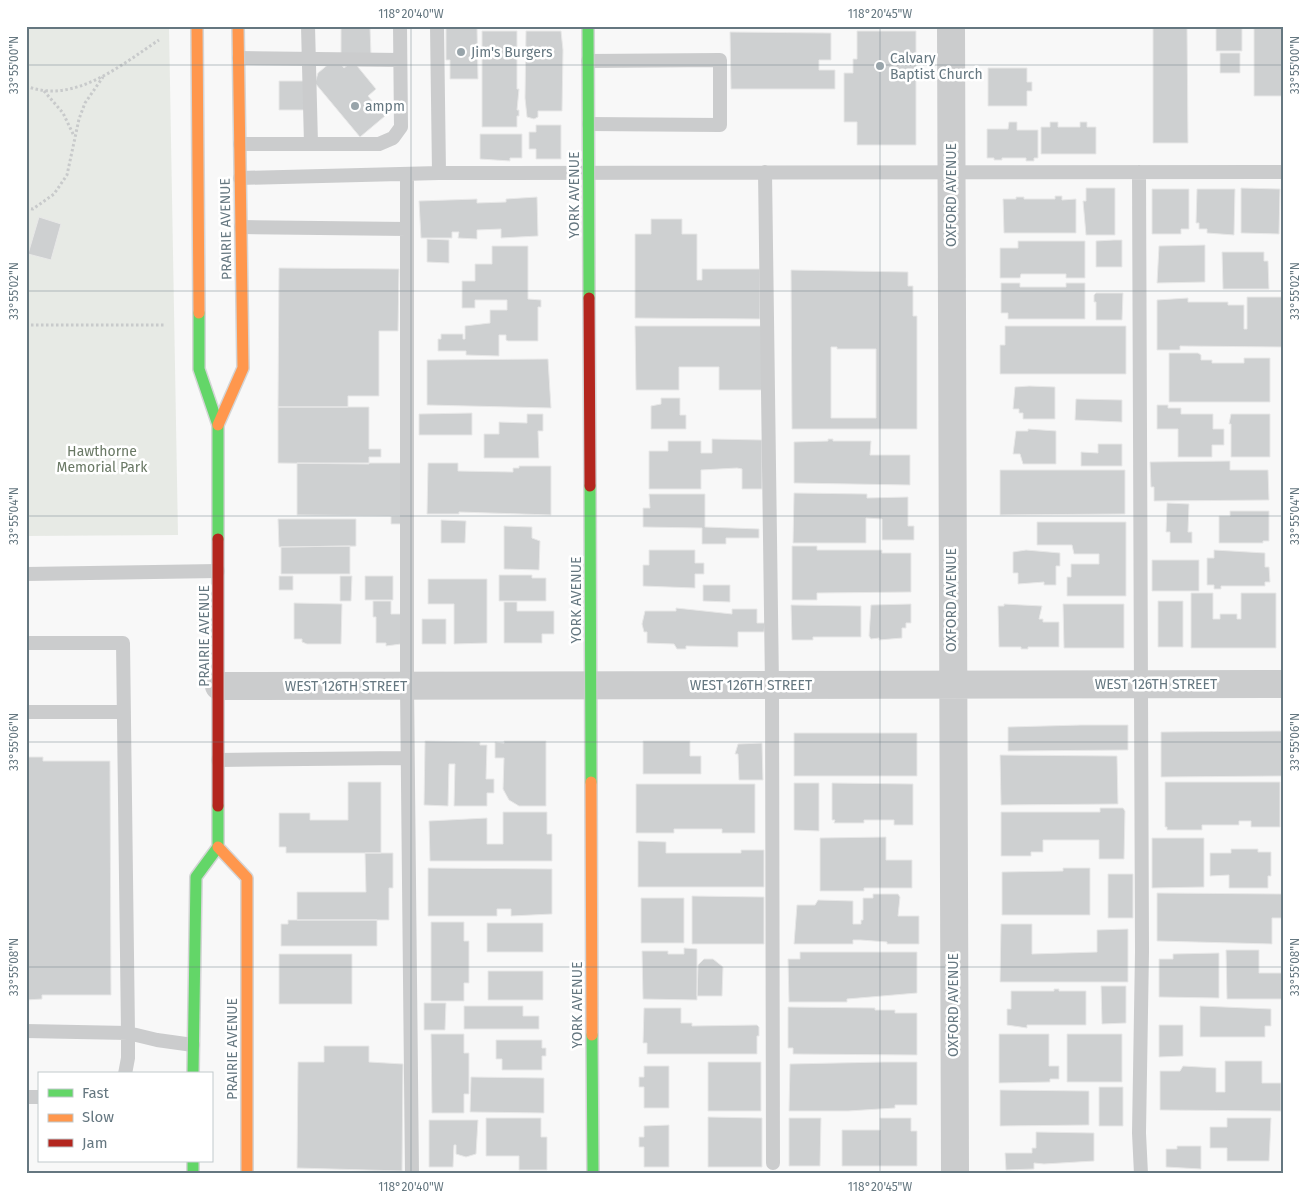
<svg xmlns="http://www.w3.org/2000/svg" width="1309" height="1200" font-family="'Fira Sans',sans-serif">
	<rect width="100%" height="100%" fill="#f8f8f8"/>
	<path fill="#e7eae5" d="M26,26H169L178,535L26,536Z"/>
	<path fill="#ced0d1" stroke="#e8e8e8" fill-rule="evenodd" d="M446,26L477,27L478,79H450V60H446Z
		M1153,26H1187L1188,143H1153Z
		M1216,26H1242V51H1216Z
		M1254,26H1283V96H1254Z
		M341,28H370L371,55L341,56Z
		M482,31H517V89H519L517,110H519V116H517V127H482Z
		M526,31H561L563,50L562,111H538V117L534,119L527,117L525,98Z
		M857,31H916V145H857V122H844V73H853V59H857Z
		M730,32L831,33V60H819V70H835V89H731Z
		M1220,53H1240V73H1220Z
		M353,61L376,89L368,96L385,116L360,137L315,83L318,73L331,62L340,63L344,68Z
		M988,68H1027V82H1032V91H1027V106H988Z
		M279,81H306V110H279Z
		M1009,122H1017V130H1038V158H1034V161H1026V158H1002V160H994V158H987V129H1008Z
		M1050,122H1058V127H1080V122H1087V127H1096V154H1041V127H1050Z
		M536,125H561V159H536V149H529V132H536Z
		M480,134H522V158H510V161L480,159Z
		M1086,188H1115V235H1086L1083,201H1086Z
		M1241,188L1280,189L1279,234L1241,233Z
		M1152,189H1189V229H1181V234H1152Z
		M1197,189H1235L1234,235L1207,233V229H1199V223H1196Z
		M1055,196H1062V200L1076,199V233H1004L1003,199H1016V197H1024V199H1055Z
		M537,197L538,236L501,238V229L477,230V239L458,238L459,232H452V238H421L419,201L477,199V203L506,202V199Z
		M39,217L61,224L51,260L28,254Z
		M651,219H682V234H697V280H702V269H760V319L635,318V234H651Z
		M427,239L449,240V263L427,262Z
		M1114,240H1122V267H1096V241Z
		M1018,241H1085V278H1066V274H1021L1020,278H1000V248H1018Z
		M1205,245V282L1157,283L1159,246Z
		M492,246H528V299L541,300V307H538V341H508L506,340V335H499V356L466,355V351H438V339H441V334H463V339H465V326L490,323V310H507V300H475V308H462V281H475V264H492Z
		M1222,252H1264V261H1268L1269,289H1223Z
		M279,268L399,269L398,331H379V396H348V407H278Z
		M791,270L908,272V286H913V316H917V429H792ZM831,347H837V349H876V418H831Z
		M1001,283H1020V287H1066V283H1085V319H1008V313H1001Z
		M1096,293H1123L1122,320H1096V302H1094V295Z
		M1247,297H1283L1282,347L1180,346V350H1157V300L1188,298V302H1228V305H1244V329H1247Z
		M635,326H763V390H719V367H679V390H636Z
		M1005,326H1126V374H1000V345H1005Z
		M1169,353H1198L1201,355V360H1212V363H1244V358H1270V402H1169Z
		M548,359L551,408L427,405V360Z
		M1029,386L1055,387V419H1023V413H1019V409H1013L1015,387Z
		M661,398H680V415H686V429H651V406L661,404Z
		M1076,399L1122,400V422L1075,420Z
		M1157,405H1168V408H1181V414H1213V429H1224V445H1212V457H1178V429H1157Z
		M278,407H369V449H381V457H369V464L278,463Z
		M472,413V435H419V414Z
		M527,414H543V431H538L539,458H484V434H499V422L527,423Z
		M1231,414H1270V457H1231V424H1229Z
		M1028,429L1056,431V464H1023L1020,454H1013L1016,431H1028Z
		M712,439L762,440V489H742V469L737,468L701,470V489H649V451H668V441H701V453H712Z
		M828,439H833V441H871L870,455H910V485L794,483V442L828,441Z
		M1098,444H1122V466H1081V452L1098,453Z
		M1230,461V470H1268L1269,500L1154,501V487H1151L1150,462Z
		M297,463H402V516L297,515Z
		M428,463H458V471L513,472V468H519V466H551V515L459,512V514H427Z
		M1000,470H1125V514L1000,515Z
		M794,493L867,494V498L908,497V526H914V540H882V519L866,518V543H793Z
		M649,494H705V527L759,529V538H726V544H702V528L643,527V508H650Z
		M1167,503L1189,504L1188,532H1192V543H1170V532H1166Z
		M1230,511H1269V541H1263V543H1219V516H1230Z
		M391,516H402V524H391Z
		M278,519H356V546L279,547Z
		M441,520L466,521L465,543H441Z
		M1037,522H1126V596H1067V577H1071V564H1099V554H1074L1072,545H1037Z
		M504,526L532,527V538L540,541L539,570L504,569Z
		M350,546V574H281V547Z
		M792,546H817V550H882V553H911V592L817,593V600H792Z
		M649,550H695V563H704V574H695V588L643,586V565H649Z
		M1026,550L1060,553V566H1056V585H1044V582L1018,584V573H1013V552Z
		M1214,550L1265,553V567H1269L1270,582H1265V586H1221V589H1214V585H1207V558H1214Z
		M1152,560H1199V591H1152Z
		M499,575H532V578H546V601H499Z
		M279,576H293V590H279Z
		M340,576H352L351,601H340Z
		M365,576H393V600H365Z
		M428,579H487V643L454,644V604H428Z
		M703,585H730V602L703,601Z
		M1191,593H1213V619H1220V614H1237V619H1241V593H1276V648H1191Z
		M373,601H391V614H401V644L386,646V643H376V617H373Z
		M1158,601H1183V647H1158Z
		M504,602H517V611H554V634H542V643H504Z
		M294,603L342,604L341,644H307L302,642V639H294Z
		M911,604V623H906V628H902V638L879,640V638L871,639L869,636L871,605Z
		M1004,604L1042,606L1039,619H1043V622H1059V647H1028V649H1021V647H999L998,606H1004Z
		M1063,604H1124V648H1064Z
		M791,605L861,606V637H813V640H792Z
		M676,608L732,614V609H757V623H765L764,632H738V647L686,646V649H677L674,644L647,643V632H644L642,624L645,611H676Z
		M422,619H446V644H422Z
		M1081,725H1128V750L1008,751V727Z
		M1283,731V776L1161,777V732Z
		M794,733H917V776H794Z
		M425,741L480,742V745H487L486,779H494V793H487V806H454L455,764H449L448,806L424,805Z
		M504,741H546V806H519L509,800L503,789L504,758H495V742L504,743Z
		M643,741H690V756H701V774H643Z
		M762,743L763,780H739L738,754H735L738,744Z
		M1000,755L1117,756L1118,804L1001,805Z
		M26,757H43V761H110L111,995H42V999L26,1000Z
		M348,782H381V853H286V847H279V813H310V820H348Z
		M1165,782H1280V827H1251V821H1239V825H1202V830H1167V827H1165Z
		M794,783H819V831L794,830Z
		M832,783L913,784V825H894V820H864V823H834L835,820H832Z
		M636,784H755V833H722V829H674V833H636Z
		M1100,808H1123L1125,811L1124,859H1099V840H1043V852H1031V856H1001V812H1100Z
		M503,812H547V834H552V861H430L429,821L487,818V844H503Z
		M886,837V860H912V888H864V891H820V838Z
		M1152,838H1204V887L1152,888Z
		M638,841L666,842V853H741V850H764V887H638Z
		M1231,849H1258V852H1271V876H1268V888H1229V875L1210,876V853H1231Z
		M365,853H393V888H389V920H297V892H366Z
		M428,868L552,869V914L511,916V909H497V916H428Z
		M1063,868H1090V915H1002V872L1063,871Z
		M1108,874H1133V918H1108Z
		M1157,893L1283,894L1282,918H1272V944L1157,941Z
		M873,894H898L900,897L898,916H919V944H887V942L861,940H853V944H794L797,905H815L818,900L853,901V924H861V920H863V898H873Z
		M692,896L764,897V944H692Z
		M641,898H684V943H641Z
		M288,920H377V946H281V924H288Z
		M431,922H464V941H469V983H464V1001H431Z
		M487,923H543V952H487Z
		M1001,924H1032V954L1097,952V930L1128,929V982H1000Z
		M684,948L697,949V1000L643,999L642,951H668V954H684Z
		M1226,950H1259V973H1282L1283,999H1227Z
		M800,952H917V993L847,999V1002H789L788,959H800Z
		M1219,953V998L1159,997V959H1173V954Z
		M279,954H352V1004H279Z
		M704,959H713L723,967L722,996H697L698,965Z
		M488,971H543V1000H488Z
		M1101,986H1126V1023L1102,1024Z
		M1054,989H1059V991H1086V1025H1027V1028L1007,1025V1009H1011V991H1054Z
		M424,1003H446L445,1030H424Z
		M464,1006H523V1016H539V1029H464Z
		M1200,1006L1271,1009V1026H1265V1037H1200Z
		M788,1007L875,1008V1010H895V1013H917V1055L793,1054V1048H788Z
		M644,1008H681V1023H692V1026L757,1025L759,1027V1036H757V1054H647V1043H643Z
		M1159,1025H1183V1056L1159,1057Z
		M431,1034H464V1053H469V1094H464V1113H432Z
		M999,1034H1049V1066H1059V1079H1050V1082L999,1083Z
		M1067,1034H1122V1082H1067Z
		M496,1040H542V1048H546V1056H542V1070H502V1059H496Z
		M324,1046H369V1062L403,1064L402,1171L297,1168L298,1062H324Z
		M1225,1061H1262V1083H1281V1111L1160,1110V1071H1180L1183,1066L1216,1068V1092H1225Z
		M708,1062H761V1111H708Z
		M884,1062H917V1105H895V1108L848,1111H789L790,1064Z
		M644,1066H669V1108H644V1087H639V1077H644Z
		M471,1077L544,1078V1113L470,1112Z
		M1099,1087H1123V1126H1099Z
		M1000,1090L1089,1091V1125L1000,1126Z
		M708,1117L762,1118V1167H708Z
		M486,1118H541V1137H547V1170H519V1156H486Z
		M789,1118H821L820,1166H789Z
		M880,1118H911V1131H917V1166H842V1130H880Z
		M1227,1118H1271L1269,1161H1227V1148H1210V1127H1227Z
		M429,1120H478L476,1154L466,1157L456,1154V1145H454L453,1167H429Z
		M669,1125V1167H644V1147H639V1137H644V1126Z
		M1036,1132L1094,1133V1161L1044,1164L1034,1163V1169L1006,1170L1005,1153H1032V1148H1036Z
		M1177,1146H1201V1169L1166,1167V1149H1177Z"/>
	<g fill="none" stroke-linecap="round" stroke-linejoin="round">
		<g stroke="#d4d5d6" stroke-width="14">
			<path id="fast" d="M588,26L589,298
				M199,313V369L218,425V539
				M590,486L591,782
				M592,1035L593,1174
				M193,1074L196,877L218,847V806
				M193,1161V1174"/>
		</g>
		<g stroke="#d4d5d6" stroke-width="14">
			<path id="slow" d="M197,26L199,313
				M218,425L243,368L238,26
				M591,782L592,1035
				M218,847L247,878V1174"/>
		</g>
		<g stroke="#d4d5d6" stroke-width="14">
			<path id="jam" d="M589,298L590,486
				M218,806V539"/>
		</g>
		<path stroke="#c8cacb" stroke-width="3" stroke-dasharray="2.5 2.5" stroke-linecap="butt" d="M26,86C74,105 121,65 159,40
			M44,91L63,113L74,136
			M26,208L33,209L54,194L67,175L79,119L85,103L103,77
			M26,325H164"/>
		<path stroke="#cbcccd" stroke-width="14" d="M308,26L311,144
			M437,26L439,173
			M239,58L400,60
			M588,61L720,60V125L589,124
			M240,144H379L393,138L401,127L400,26
			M765,172L772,685L773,1163
			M1139,172L1142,952L1139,1133L1141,1174
			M407,174V686L412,1174
			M240,178L439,173L1283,172
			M241,227L407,229
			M26,574L218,571
			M26,643H123L128,1033V1058L125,1074
			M26,712H124
			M218,760L407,758
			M26,1031L128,1033L157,1040L193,1045
			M26,1097H39"/>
		<path stroke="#cbcccd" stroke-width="28" d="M951,26L955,1174
			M219,686L1283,684"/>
		<use href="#fast" stroke="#63d668" stroke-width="11"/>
		<use href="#slow" stroke="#ff974d" stroke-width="11"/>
		<use href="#jam" stroke="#b3261e" stroke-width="11"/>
	</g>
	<path fill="none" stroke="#657780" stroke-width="1" stroke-opacity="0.45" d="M411,26V1174M880,26V1174M26,65H1283M26,291H1283M26,516H1283M26,742H1283M26,967H1283"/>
	<g fill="#98a4aa" stroke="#fff" stroke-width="2">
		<circle cx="461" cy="52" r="5"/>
		<circle cx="880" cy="66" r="5"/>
		<circle cx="355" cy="106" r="5"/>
	</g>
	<g text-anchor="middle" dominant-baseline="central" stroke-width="5" stroke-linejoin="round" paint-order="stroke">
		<g font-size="14" fill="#657780" stroke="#fff" text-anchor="start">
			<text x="471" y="52">Jim's Burgers</text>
			<text x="890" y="58">Calvary<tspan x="890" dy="16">Baptist Church</tspan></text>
			<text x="365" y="106">ampm</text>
		</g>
		<g font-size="14" fill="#657780" stroke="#fff">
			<text transform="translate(574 195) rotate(-90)">YORK AVENUE</text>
			<text transform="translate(951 195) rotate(-90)">OXFORD AVENUE</text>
			<text transform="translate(226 229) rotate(-91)">PRAIRIE AVENUE</text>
			<text transform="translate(576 600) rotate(-90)">YORK AVENUE</text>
			<text transform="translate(951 600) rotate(-90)">OXFORD AVENUE</text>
			<text transform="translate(204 636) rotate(-90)">PRAIRIE AVENUE</text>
			<text x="1156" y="684">WEST 126TH STREET</text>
			<text x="751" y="685">WEST 126TH STREET</text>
			<text x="346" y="686">WEST 126TH STREET</text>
			<text transform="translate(577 1005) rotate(-90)">YORK AVENUE</text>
			<text transform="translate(953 1005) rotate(-90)">OXFORD AVENUE</text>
			<text transform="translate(232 1049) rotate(-90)">PRAIRIE AVENUE</text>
		</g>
		<g font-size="14" fill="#697864" stroke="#fff">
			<text x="102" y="451">Hawthorne<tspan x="102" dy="16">Memorial Park</tspan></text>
		</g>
	</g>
	<rect width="1309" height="1200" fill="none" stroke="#ffffff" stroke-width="55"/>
	<rect x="38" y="1072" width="175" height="90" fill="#ffffff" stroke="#c1c9cc"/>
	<rect x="48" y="1089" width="25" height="8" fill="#63d668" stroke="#c1c9cc"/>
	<text x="82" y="1098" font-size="15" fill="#657780">Fast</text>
	<rect x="48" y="1114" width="25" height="8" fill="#ff974d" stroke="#c1c9cc"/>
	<text x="82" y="1122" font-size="15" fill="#657780">Slow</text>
	<rect x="48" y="1139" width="25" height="8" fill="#b3261e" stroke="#c1c9cc"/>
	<text x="82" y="1148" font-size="15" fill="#657780">Jam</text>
	<rect x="28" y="28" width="1254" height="1144" fill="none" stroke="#657780" stroke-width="2"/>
	<g font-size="12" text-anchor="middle" fill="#657780">
		<text x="411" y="18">118°20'40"W</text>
		<text x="880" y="18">118°20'45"W</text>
		<text transform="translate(1295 65) rotate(-90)" y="4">33°55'00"N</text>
		<text transform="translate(14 65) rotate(-90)" y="4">33°55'00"N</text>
		<text transform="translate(1295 291) rotate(-90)" y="4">33°55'02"N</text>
		<text transform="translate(14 291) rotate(-90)" y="4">33°55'02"N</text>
		<text transform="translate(1295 516) rotate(-90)" y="4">33°55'04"N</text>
		<text transform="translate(14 516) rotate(-90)" y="4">33°55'04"N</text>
		<text transform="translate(1295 742) rotate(-90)" y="4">33°55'06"N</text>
		<text transform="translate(14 742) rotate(-90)" y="4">33°55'06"N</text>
		<text transform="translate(1295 967) rotate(-90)" y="4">33°55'08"N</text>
		<text transform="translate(14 967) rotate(-90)" y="4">33°55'08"N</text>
		<text x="411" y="1191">118°20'40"W</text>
		<text x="880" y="1191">118°20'45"W</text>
	</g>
</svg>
